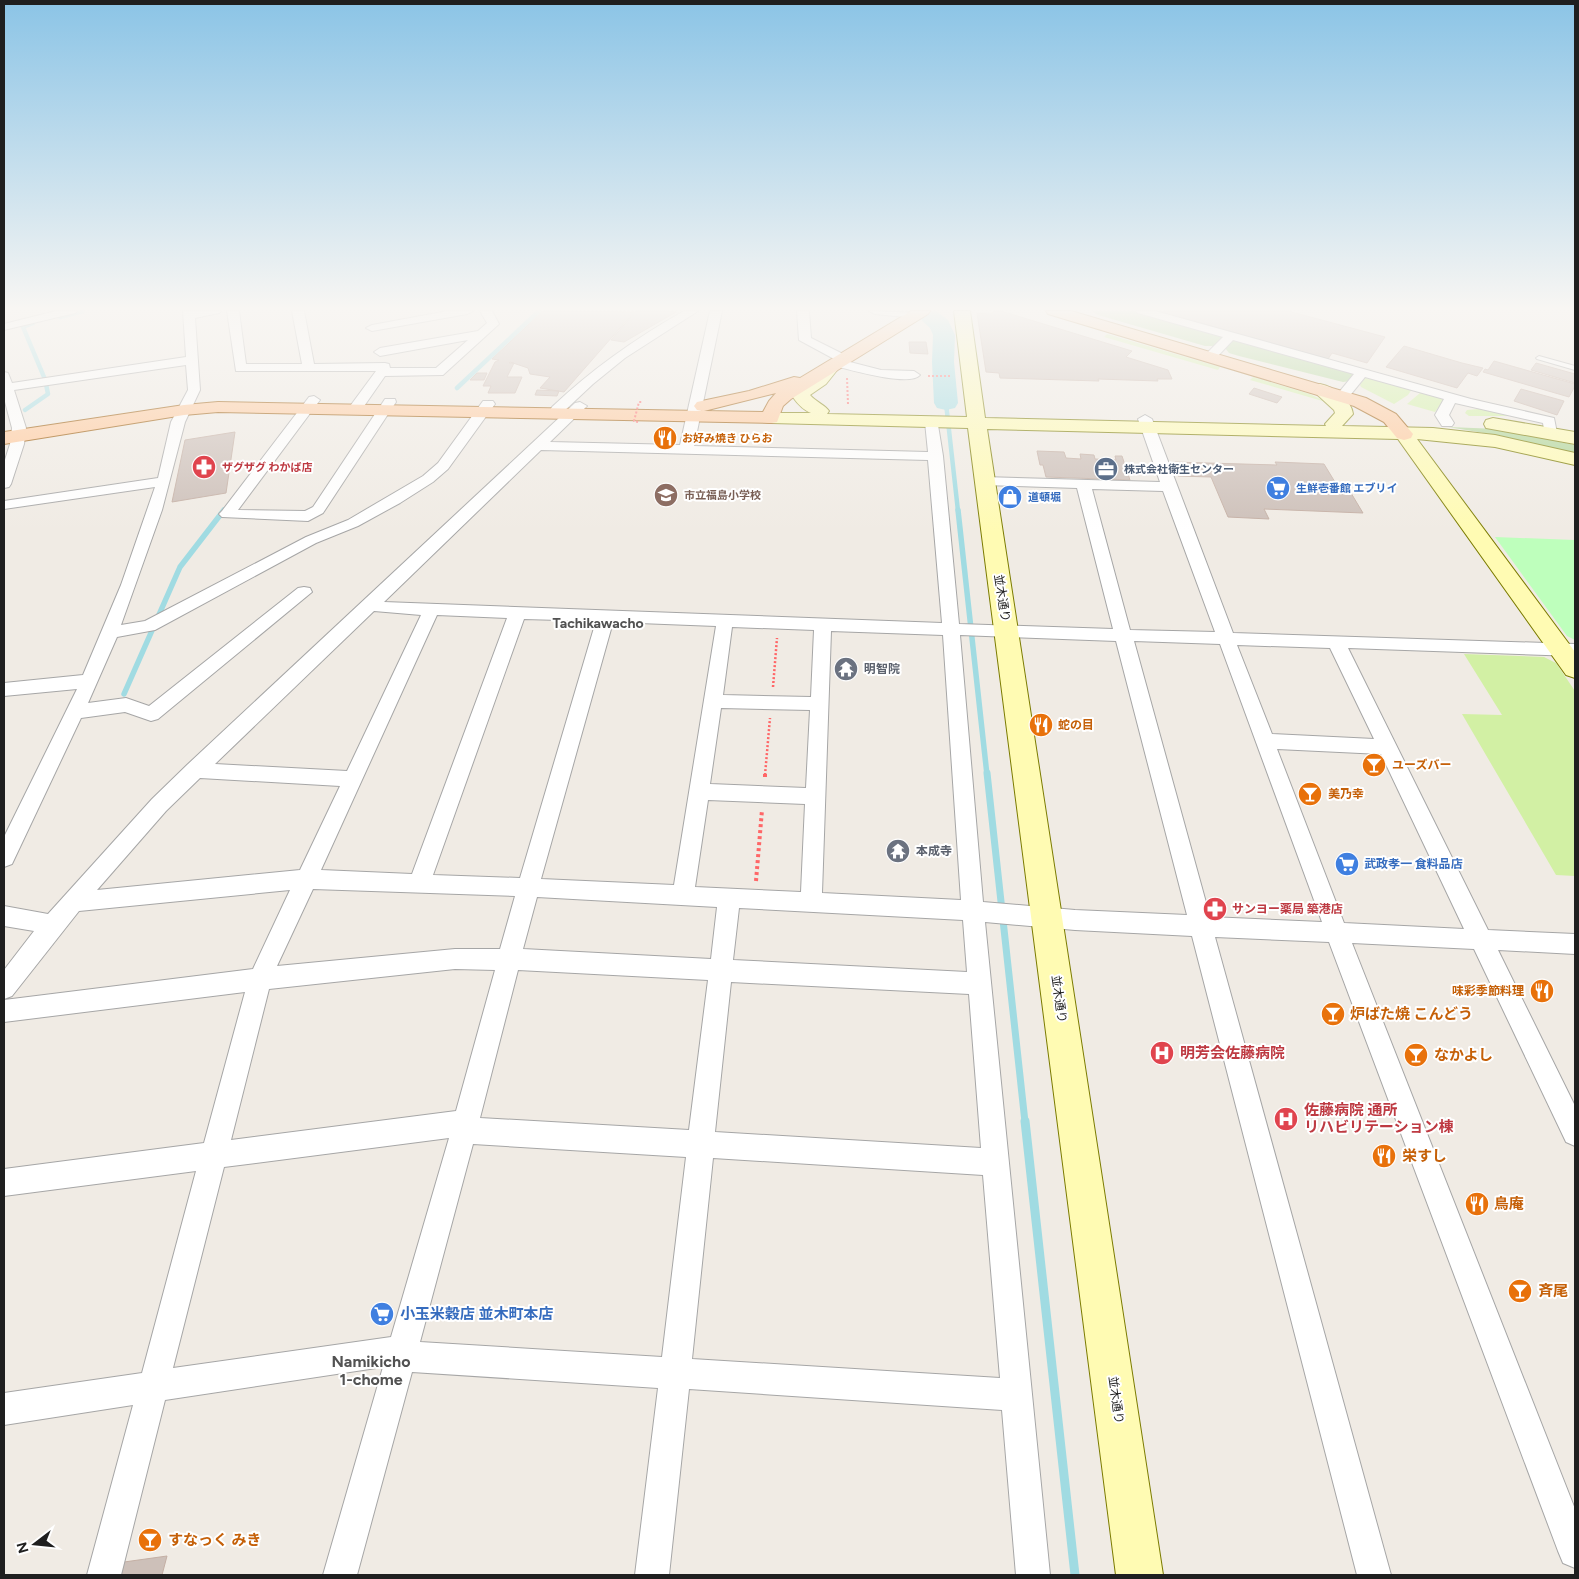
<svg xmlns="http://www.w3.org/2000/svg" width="1579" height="1579" font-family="Figtree,'Noto Sans JP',sans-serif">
	<rect width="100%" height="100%" fill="#f0ebe4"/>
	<path fill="#d2f0a4" d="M1107,334L1220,367L1218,370L1104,337Z
		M1367,375L1412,389L1408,395L1394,404L1361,387L1360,385Z
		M1253,377L1310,394L1326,402L1250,380Z
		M1425,392L1444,399L1435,412L1407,404L1420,393Z
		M1489,408L1518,416H1469L1465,413L1467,410Z
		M1464,654L1544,657L1556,663L1575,691V876L1556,875L1462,714L1502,715Z"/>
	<path fill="#aed494" d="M1092,311H1134L1224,336L1216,346H1205L1098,315Z
		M1234,338L1357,373L1350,381L1343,382L1239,356L1229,353L1225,348Z
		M1448,427L1499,429L1575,445V454L1502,436Z"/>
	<path fill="#beffbc" d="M1495,537L1575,540V640L1567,636Z"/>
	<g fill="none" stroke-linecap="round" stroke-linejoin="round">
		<path stroke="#a0dbe2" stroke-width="4.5" d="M60,317L83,311
			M33,323L23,327L44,377
			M457,388L539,311
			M946,403L958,511
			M25,410L48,394L46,384"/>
		<path stroke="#a0dbe2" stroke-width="5.5" d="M958,510L987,775
			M124,694L180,567L224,510"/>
		<path stroke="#a0dbe2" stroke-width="7" d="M987,773L1025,1122"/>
		<path stroke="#a0dbe2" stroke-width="9" d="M1025,1121L1075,1575"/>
		<path fill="#a0dbe2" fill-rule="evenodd" d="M912,311H936L948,320L955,335L954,362L958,403L955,408L946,410L937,408L934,403L932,362L933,335L930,328Z"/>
	</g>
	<path fill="#cdc0b9" stroke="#c4afa4" d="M543,311L634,312L564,392L540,388L550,377L530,374L528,368L510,362L509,363H514L507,377H522L515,393H488L491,386H483L495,362L499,360L492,359Z
		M636,311H666L676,312L624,342L611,340Z
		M994,311H1001L1132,351L1126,357L1168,370L1172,379H1157L1158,381L1098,379L1099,381L1000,378L999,373L986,372L977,313L990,314Z
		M1164,311H1288L1385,337L1367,363L1332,353L1328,359L1162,312Z
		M909,342H926L928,354L910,353Z
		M1404,346L1462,363L1483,368L1477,376L1468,373L1457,388L1386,367Z
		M1494,361L1575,384V386L1569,397L1483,372L1485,369L1488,370Z
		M1536,363L1575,374V383L1531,370Z
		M477,373H487L484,380H470Z
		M1254,388L1282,397L1277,403L1249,394Z
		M1521,389L1564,401L1557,415L1514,401Z
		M537,390L559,391L557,396L535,395Z
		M235,432L226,493L172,502L185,440Z
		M1037,451L1064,452L1066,458L1081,459L1080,454L1094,455L1095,459L1116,460L1115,456H1122L1130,480L1046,477L1043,465H1040Z
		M1172,462L1277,465L1275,462L1324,464L1338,487L1348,488L1363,513L1264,509L1269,519L1228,517L1211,477L1178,476Z
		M167,1556L162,1575H114L117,1563Z"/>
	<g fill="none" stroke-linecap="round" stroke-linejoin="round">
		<g stroke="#a6a6a6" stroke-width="2">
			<path id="lane" d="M1539,356L1575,366V370L1537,359L1536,358Z"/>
		</g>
		<g stroke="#a6a6a6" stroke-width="2">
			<path id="street" d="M56,311H77L75,313L4,330V324Z
				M183,311H221L219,313L195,318L200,390L185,422L162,510L121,625L145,621L306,537L348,520L423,476L438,463L483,401H493L495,404L448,469L433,482L400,503L358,526L316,543L155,630L117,637L88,703L126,698L149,706L298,588L304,587L310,588L312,592L158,719L151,721L125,712L81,718L12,864L4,867V837L77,689L4,696V683L83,675L121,585L155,487L4,509V501L158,478L171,422L188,390L186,365L14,390L26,428L24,444L11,484L9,487L4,488V463L10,444L12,428L4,398V372L8,373L12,383L186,357Z
				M227,311H239L246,364H302L292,311H304L314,364L385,363L389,364L390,368H436L468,340L380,356L374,352L380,348L478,331L487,323L480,311H492L499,324L443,375L385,376L360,412L355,413L348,409L376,371H236Z
				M448,311H473L467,314L372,331L366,328L372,325Z
				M684,311H698L625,358L593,384L562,413H552L550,410L552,407C592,369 636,338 684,311Z
				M710,311H722L694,446L928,452L925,422L932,418L937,419L943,456L959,624L1113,629L1077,488L983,485L978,484L976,481L978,478L983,477L1160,482L1138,419L1145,415L1152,419L1233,633L1575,644V656L1348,648L1488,930L1575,934V954L1498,950L1575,1106V1146L1566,1142L1474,949L1352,943L1575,1509V1568L1563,1563L1558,1551L1329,942L1215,937L1391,1575H1357L1192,936L1075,930L985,922L1050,1575H1016L1002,1410L689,1389L669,1575H635L658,1388L412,1372L357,1575H323L383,1367L165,1400L121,1575H87L133,1405L4,1425V1393L142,1373L196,1171L4,1196V1169L204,1143L245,992L4,1022V1000L253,969L290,890L79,911L12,996L4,999V970L34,931L4,926V906L48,914L152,799L187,765L575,403L580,402L587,406L550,442L680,445ZM541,450L928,460L942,623L384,602ZM1092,489L1163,491L1215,632L1130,630ZM374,611L421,615L347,771L215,764ZM437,615L507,618L412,874L321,870ZM524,619L596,621L520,878L433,875ZM613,622L716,626L674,885L541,879ZM732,627L814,630L811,697L723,695ZM831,631L943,635L961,900L822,893ZM960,635L1116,641L1187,915L1075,910L983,902ZM1134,641L1220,644L1322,922L1210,917ZM1237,645L1330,648L1374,739L1272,734ZM721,708L810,710L806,788L710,784ZM1277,749L1381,754L1464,929L1344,923ZM200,778L340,786L300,870L97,890L166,811ZM708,800L805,804L801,892L695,887ZM313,889L515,896L500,949H455L277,966ZM537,897L717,907L711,959L523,949ZM739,908L963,920L967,972L733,960ZM455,969L495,970L456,1111L231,1140L269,989ZM518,970L708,980L689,1130L480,1118ZM731,982L969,994L981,1148L715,1132ZM449,1138L391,1337L173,1368L224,1167ZM473,1144L686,1157L662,1357L420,1342ZM713,1158L983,1175L1000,1378L692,1359Z
				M797,311H809L811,338L849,357L851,360L850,362L881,370L914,371L920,375C909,387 851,370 835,366L833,363L836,360L799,340Z
				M869,311L920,313L922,315L916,318L875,314Z
				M1136,311H1155L1471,399L1554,418L1557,433L1550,437L1545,436L1543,423L1455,403L1449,415L1454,423L1452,426H1442L1435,415L1444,399L1365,377L1347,399H1337L1336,396L1354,374L1233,340L1215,359H1207L1205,356L1207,353L1223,337L1138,313Z
				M314,396L320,400L238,510L305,511L313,507L385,399H395L396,402L323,513L308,521L222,517L219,514L222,511L309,397Z"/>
		</g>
		<g stroke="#7b7b00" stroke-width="2">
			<path id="secondary" d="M954,311H970L985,418L1326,426L1325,424L1335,413L1334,410L1311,389L1314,385L1320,384C1334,387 1351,399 1353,414L1342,426L1433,428L1495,435L1575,453V465L1495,447L1417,439L1575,652V678L1566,675L1398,439L987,429L1163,1575H1116L968,428L771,423L765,422L762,418L765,414L771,413H811C803,410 797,403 792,396L793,393L814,376L823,365H835L838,369L826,384L810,395C816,402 825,405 829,411L827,414L967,417Z
				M1493,418L1575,432V444L1486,428L1484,424L1486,420Z"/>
		</g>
		<g stroke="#995600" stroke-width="2">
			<path id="primary" d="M911,311H930L928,314L791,399L783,406L777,422L771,423L218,412L184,415L4,444V432L184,405L218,402L702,411L697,410L694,406L697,402L749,391L794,377L800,378ZM776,393L769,401L763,412L704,411Z
				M1046,311H1071L1366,398L1396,414L1413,434L1411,438L1404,440L1397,438L1384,422L1354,406L1048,314Z"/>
		</g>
		<path stroke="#ff6667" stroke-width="2" stroke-dasharray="2 2" stroke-linecap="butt" d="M928,376H951
			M847,378L848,404"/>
		<path stroke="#ff6667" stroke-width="2.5" stroke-dasharray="2 2" stroke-linecap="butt" d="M773,687L777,638
			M765,775L770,718"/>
		<path stroke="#ff6667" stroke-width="4" stroke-dasharray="3 3" stroke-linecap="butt" d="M765,777V773
			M756,881L762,810"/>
		<use href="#lane" fill="#fff" fill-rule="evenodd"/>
		<use href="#street" fill="#fff" fill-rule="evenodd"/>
		<use href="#secondary" fill="#fffbb3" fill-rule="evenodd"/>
		<use href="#primary" fill="#ffc89a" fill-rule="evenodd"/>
		<path stroke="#ff6667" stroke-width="2" stroke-dasharray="2 2" stroke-linecap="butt" d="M638,422L634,421L639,402H643"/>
	</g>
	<linearGradient id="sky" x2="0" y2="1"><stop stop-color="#8bc4e6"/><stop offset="0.58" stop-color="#f8f6f3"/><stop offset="1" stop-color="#f8f6f3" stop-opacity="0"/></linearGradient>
	<rect width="1579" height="532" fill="url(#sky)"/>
	<defs>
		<g id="restaurant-disc" transform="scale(1.25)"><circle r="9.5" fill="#e8710a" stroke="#fff"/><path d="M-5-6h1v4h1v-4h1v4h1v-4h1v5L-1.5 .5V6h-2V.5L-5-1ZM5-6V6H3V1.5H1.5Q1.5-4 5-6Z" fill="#fff"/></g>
		<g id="pharmacy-disc" transform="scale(1.25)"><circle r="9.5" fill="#e0444e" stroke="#fff"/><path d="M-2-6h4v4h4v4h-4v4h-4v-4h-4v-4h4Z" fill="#fff"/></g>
		<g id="office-disc" transform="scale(1.25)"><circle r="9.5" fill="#5c6f8a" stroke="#fff"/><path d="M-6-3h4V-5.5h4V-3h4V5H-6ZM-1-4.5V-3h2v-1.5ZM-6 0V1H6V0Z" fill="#fff"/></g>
		<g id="supermarket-disc" transform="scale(1.25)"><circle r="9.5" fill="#3f7fe0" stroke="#fff"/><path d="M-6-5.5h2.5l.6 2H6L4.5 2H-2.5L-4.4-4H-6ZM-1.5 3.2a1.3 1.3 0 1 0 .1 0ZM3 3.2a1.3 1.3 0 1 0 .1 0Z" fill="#fff"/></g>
		<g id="school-disc" transform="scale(1.25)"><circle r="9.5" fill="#8d6e63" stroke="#fff"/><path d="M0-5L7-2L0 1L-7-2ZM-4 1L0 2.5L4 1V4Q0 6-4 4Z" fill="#fff"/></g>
		<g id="shop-disc" transform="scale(1.25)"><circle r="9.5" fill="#3f7fe0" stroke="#fff"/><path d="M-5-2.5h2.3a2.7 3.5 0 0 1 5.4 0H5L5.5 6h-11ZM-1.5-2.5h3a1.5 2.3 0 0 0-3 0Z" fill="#fff"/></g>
		<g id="temple-disc" transform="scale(1.25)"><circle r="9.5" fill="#6b7280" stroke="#fff"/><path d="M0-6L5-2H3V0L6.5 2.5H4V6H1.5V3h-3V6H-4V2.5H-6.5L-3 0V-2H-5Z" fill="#fff"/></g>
		<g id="bar-disc" transform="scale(1.25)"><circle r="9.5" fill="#e8710a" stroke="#fff"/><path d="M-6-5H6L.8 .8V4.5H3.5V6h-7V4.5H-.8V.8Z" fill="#fff"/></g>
		<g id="hospital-disc" transform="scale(1.25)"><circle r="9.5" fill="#e0444e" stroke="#fff"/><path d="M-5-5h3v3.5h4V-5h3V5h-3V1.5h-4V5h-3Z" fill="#fff"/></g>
	</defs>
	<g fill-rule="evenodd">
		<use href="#restaurant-disc" x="665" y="438"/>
		<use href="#pharmacy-disc" x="204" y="467"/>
		<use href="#office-disc" x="1106" y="469"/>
		<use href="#supermarket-disc" x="1278" y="488"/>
		<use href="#school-disc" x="666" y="495"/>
		<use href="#shop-disc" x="1010" y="497"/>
		<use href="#temple-disc" x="846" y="669"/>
		<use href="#restaurant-disc" x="1041" y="725"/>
		<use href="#bar-disc" x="1374" y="765"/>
		<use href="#bar-disc" x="1310" y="794"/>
		<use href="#temple-disc" x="898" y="851"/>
		<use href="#supermarket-disc" x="1347" y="864"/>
		<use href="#pharmacy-disc" x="1215" y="909"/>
		<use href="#restaurant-disc" x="1542" y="991"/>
		<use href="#bar-disc" x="1333" y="1014"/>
		<use href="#hospital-disc" x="1162" y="1053"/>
		<use href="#bar-disc" x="1416" y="1055"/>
		<use href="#hospital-disc" x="1286" y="1119"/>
		<use href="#restaurant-disc" x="1384" y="1156"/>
		<use href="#restaurant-disc" x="1477" y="1204"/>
		<use href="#bar-disc" x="1520" y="1291"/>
		<use href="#supermarket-disc" x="382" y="1314"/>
		<use href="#bar-disc" x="150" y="1540"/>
	</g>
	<g text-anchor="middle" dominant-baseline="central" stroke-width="4" stroke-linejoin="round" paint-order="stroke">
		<g font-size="11" font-weight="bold" fill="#c56008" stroke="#fff" text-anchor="start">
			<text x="682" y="438">お好み焼き ひらお</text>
		</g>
		<g font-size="11" font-weight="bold" fill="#be3a42" stroke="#fff" text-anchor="start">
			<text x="222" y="467">ザグザグ わかば店</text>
		</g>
		<g font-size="11" font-weight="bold" fill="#4e5e75" stroke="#fff" text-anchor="start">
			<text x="1124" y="469">株式会社衛生センター</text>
		</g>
		<g font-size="11" font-weight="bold" fill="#366cbe" stroke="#fff" text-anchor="start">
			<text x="1296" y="488">生鮮壱番館 エブリイ</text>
			<text x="1028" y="497">道頓堀</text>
		</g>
		<g font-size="11" font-weight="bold" fill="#785e54" stroke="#fff" text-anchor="start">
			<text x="684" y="495">市立福島小学校</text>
		</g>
		<g font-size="12" fill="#1f1f1f" stroke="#fff">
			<text transform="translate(1002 598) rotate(81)">並木通り</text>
			<text transform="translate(1059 999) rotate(82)">並木通り</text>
			<text transform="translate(1116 1400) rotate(82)">並木通り</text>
		</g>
		<g font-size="12" font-weight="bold" fill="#5b616d" stroke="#fff" text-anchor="start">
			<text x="864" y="669">明智院</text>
			<text x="916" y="851">本成寺</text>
		</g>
		<g font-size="12" font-weight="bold" fill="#c56008" stroke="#fff" text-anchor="start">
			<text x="1058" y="725">蛇の目</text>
			<text x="1392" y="765">ユーズバー</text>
			<text x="1328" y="794">美乃幸</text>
			<text x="1524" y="991" text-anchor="end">味彩季節料理</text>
		</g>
		<g font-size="12" font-weight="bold" fill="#366cbe" stroke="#fff" text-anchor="start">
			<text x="1364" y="864">武政孝一 食料品店</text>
		</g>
		<g font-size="12" font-weight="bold" fill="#be3a42" stroke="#fff" text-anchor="start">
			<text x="1232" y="909">サンヨー薬局 築港店</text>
		</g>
		<g font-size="14" font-weight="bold" fill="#525252" stroke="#fff">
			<text x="598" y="623">Tachikawacho</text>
		</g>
		<g font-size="15" font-weight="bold" fill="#c56008" stroke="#fff" text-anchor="start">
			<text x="1350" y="1014">炉ばた焼 こんどう</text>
			<text x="1434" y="1055">なかよし</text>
			<text x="1402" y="1156">栄すし</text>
			<text x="1494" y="1204">鳥庵</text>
			<text x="1538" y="1291">斉尾</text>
			<text x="168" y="1540">すなっく みき</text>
		</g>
		<g font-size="15" font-weight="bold" fill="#be3a42" stroke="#fff" text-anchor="start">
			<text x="1180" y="1053">明芳会佐藤病院</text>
			<text x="1304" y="1110">佐藤病院 通所<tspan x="1304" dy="17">リハビリテーション棟</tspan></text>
		</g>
		<g font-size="15" font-weight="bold" fill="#366cbe" stroke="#fff" text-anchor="start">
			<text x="400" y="1314">小玉米穀店 並木町本店</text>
		</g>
		<g font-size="16" font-weight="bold" fill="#525252" stroke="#fff">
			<text x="371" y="1361">Namikicho<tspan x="371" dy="18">1-chome</tspan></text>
		</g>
	</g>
	<rect width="1579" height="1579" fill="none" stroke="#1f1f1f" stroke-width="10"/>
	<g transform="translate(35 1544) rotate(254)" stroke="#ffffff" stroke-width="4" paint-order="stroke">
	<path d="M0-4L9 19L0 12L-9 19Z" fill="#1f1f1f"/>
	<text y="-8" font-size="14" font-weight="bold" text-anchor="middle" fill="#1f1f1f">N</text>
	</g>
</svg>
